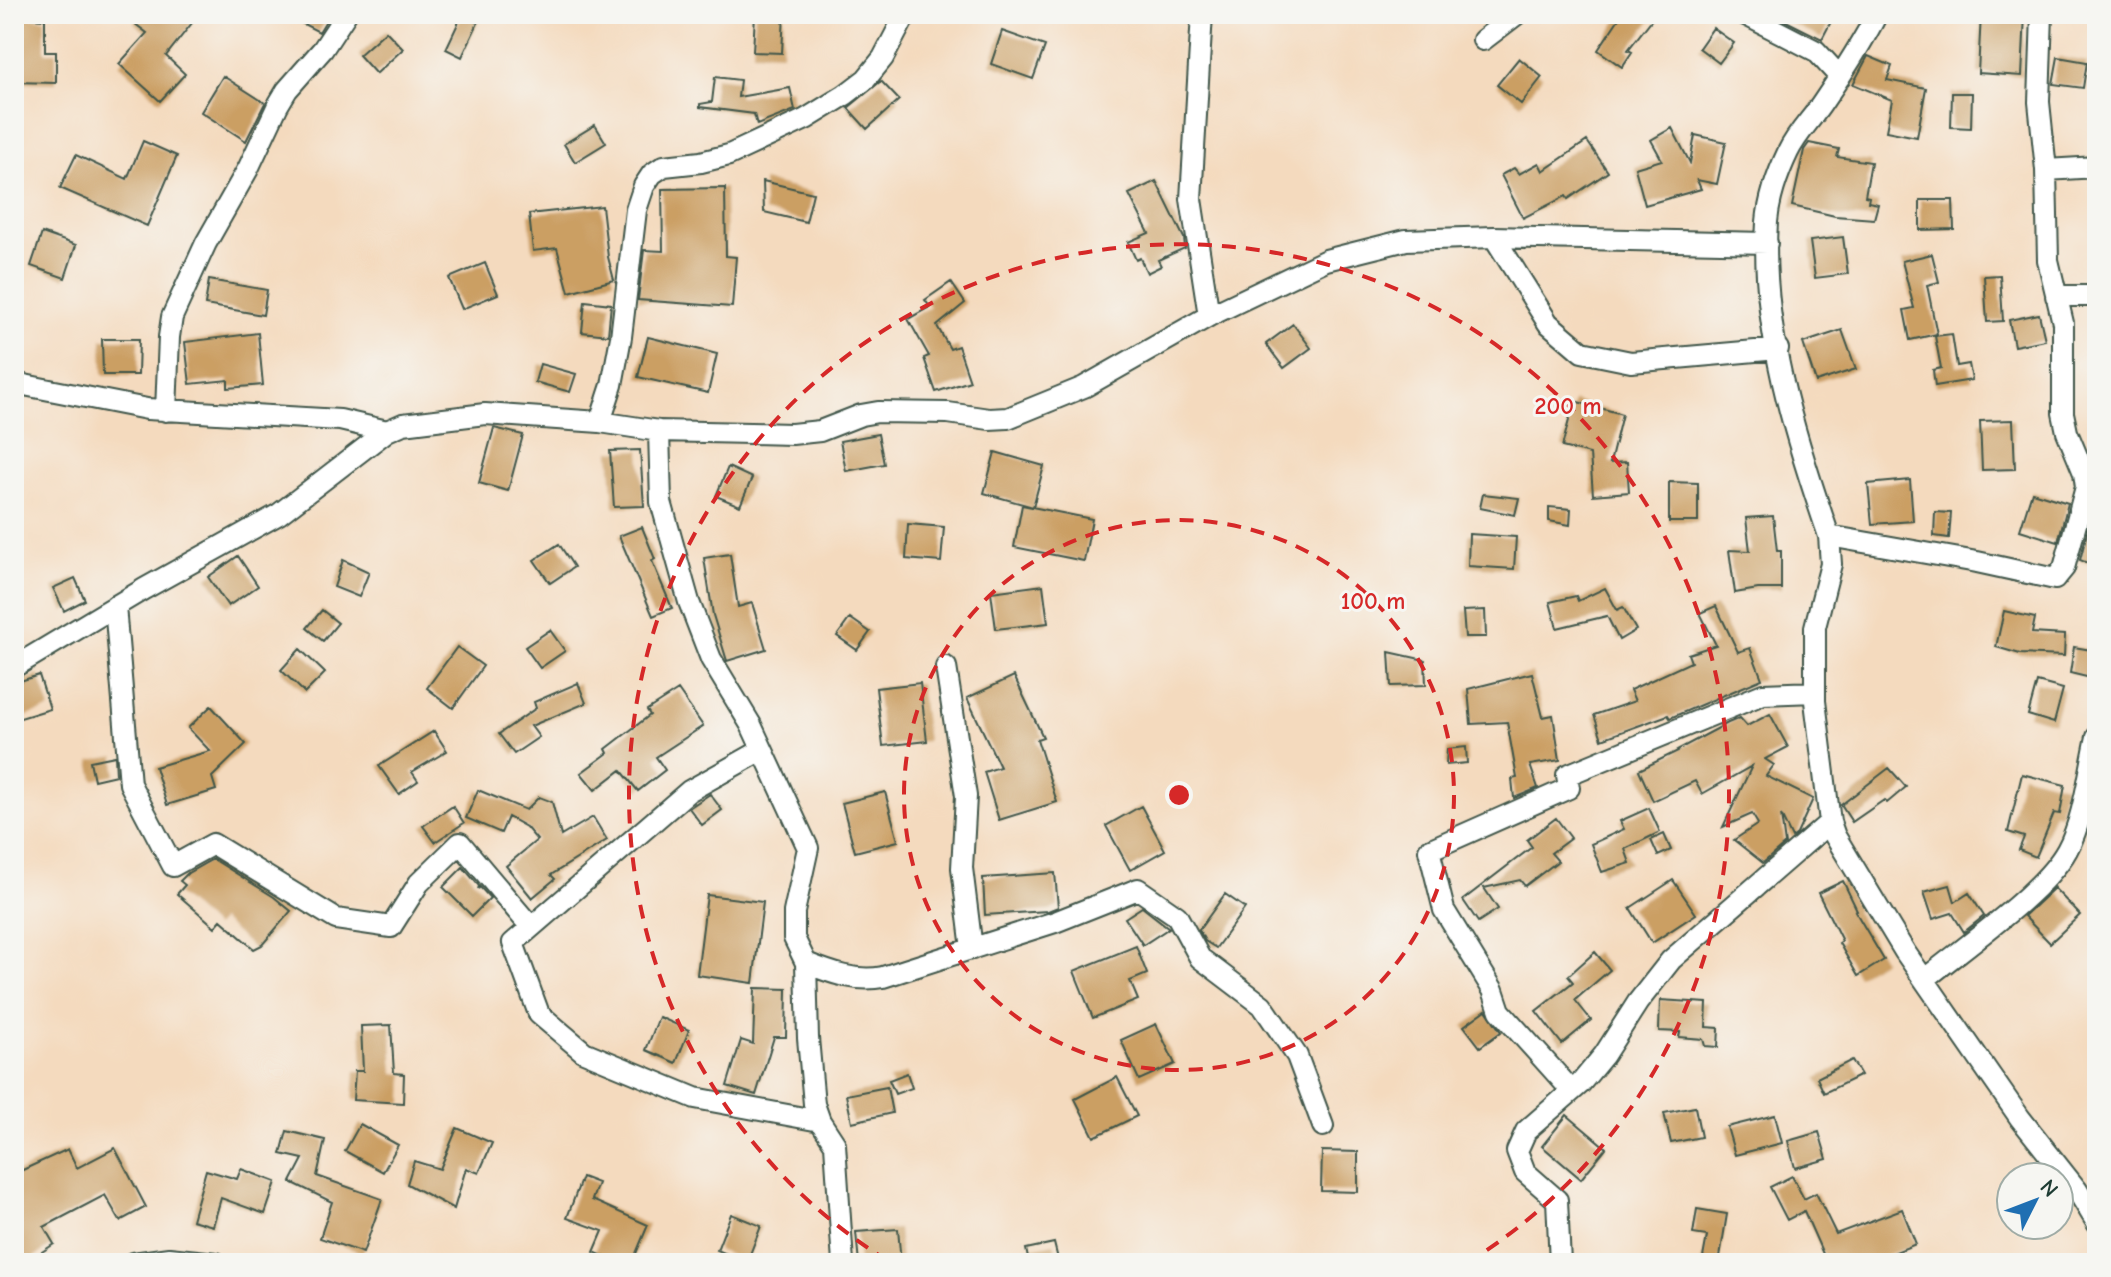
<svg xmlns="http://www.w3.org/2000/svg" width="2111" height="1277" font-family="'Comic Neue',sans-serif">
	<rect width="100%" height="100%" fill="#f6f6f2"/>
	<filter id="ink" filterUnits="userSpaceOnUse"><feTurbulence type="fractalNoise" baseFrequency=".0125" numOctaves="2"/><feDisplacementMap in="SourceGraphic" scale="16" xChannelSelector="R" yChannelSelector="G"/><feConvolveMatrix kernelMatrix="1 2 1 2 8 2 1 2 1" color-interpolation-filters="sRGB"/></filter>
	<filter id="wash" filterUnits="userSpaceOnUse"><feTurbulence type="fractalNoise" baseFrequency=".006" numOctaves="4" result="noise"/><feDisplacementMap in="SourceGraphic" scale="32" xChannelSelector="R" yChannelSelector="G"/><feGaussianBlur stdDeviation="1.8" result="paint"/><feColorMatrix in="noise" values="0 0 0 0 0 0 0 0 0 0 0 0 0 0 0 0 0 1.4 0 .05"/><feComposite in="paint" operator="in"/></filter>
	<g filter="url(#wash)">
		<rect width="100%" height="100%" fill="#f4dabe"/>
		<g id="blocks">
			<path fill="#cb9f64" d="M14,14H32V18L45,19V52H56V83L14,82Z
				M141,14H180L192,23L166,56L185,74L160,101L119,64L147,33L134,23Z
				M284,14H330L319,32Z
				M755,14H784L782,53L753,52Z
				M1622,14H1656L1628,50L1632,52L1622,67L1598,50Z
				M1772,14H1835L1822,39Z
				M1981,14H2025L2022,76L1978,73Z
				M462,15L478,23L462,57L446,49Z
				M1713,28L1734,43L1719,63L1699,48Z
				M386,31L403,49L376,74L359,55Z
				M1002,31L1045,46L1033,79L991,64Z
				M1868,56L1892,66L1887,80L1926,88L1917,137L1886,131L1892,100L1853,84Z
				M2058,57L2087,62L2083,88L2053,84Z
				M1519,58L1542,77L1521,104L1497,85Z
				M223,76L265,103L246,141L201,112Z
				M715,77L740,80L738,97L790,88L795,110L757,125L754,114L700,107V104L712,102Z
				M881,81L899,100L867,129L848,108Z
				M1952,93H1972L1971,128L1951,127Z
				M595,125L606,143L575,162L564,144Z
				M1672,128L1690,163L1695,135L1726,142L1717,184L1697,180L1701,189L1645,205L1635,168L1662,160L1651,140Z
				M143,141L177,156L147,226L60,188L76,155L127,179Z
				M1587,141L1608,172L1568,199L1566,196L1523,218L1501,175L1514,168L1519,174L1539,163L1543,171Z
				M1809,143L1839,149L1837,157L1871,162L1865,196L1869,197L1868,202L1878,204L1874,219L1835,216L1792,206L1804,150Z
				M763,181L813,193L806,222L764,212Z
				M1156,181L1184,238L1185,248L1158,260L1161,266L1147,273L1140,258L1136,260L1128,242L1149,233L1129,194Z
				M725,188L726,256L736,257L732,307L638,300L644,250L663,251L662,189Z
				M1920,200H1953L1954,229L1920,230Z
				M602,206L608,257L614,280L569,292L557,248L533,251L529,214Z
				M42,233L76,245L65,278L31,266Z
				M1843,237L1848,274L1815,278L1810,241Z
				M1932,254L1939,282L1927,285L1937,334L1910,340L1904,310L1914,308L1902,261Z
				M485,263L498,294L462,309L449,278Z
				M2000,275L2003,321L1987,322L1984,276Z
				M209,280L267,290L263,315L205,305Z
				M951,282L965,303L937,326L950,349L958,346L970,381L936,392L924,358L929,356L908,319L930,307L925,300Z
				M585,301L611,304L608,335L582,332Z
				M2039,314L2045,340L2014,346L2009,320Z
				M1293,324L1311,348L1284,368L1266,344Z
				M1842,330L1856,369L1816,382L1803,343Z
				M258,333L263,385L228,388V380L190,384L185,342Z
				M1952,334L1957,366L1969,364L1972,380L1935,386L1933,370L1941,368L1935,336Z
				M648,337L717,354L708,393L638,377Z
				M102,339H139L138,375H103Z
				M540,364L576,374L570,392L535,382Z
				M1574,401L1622,414L1610,463L1627,462L1629,492L1593,495L1590,454L1562,447Z
				M2013,420L2015,469L1982,470L1980,421Z
				M494,428L523,435L508,491L479,483Z
				M878,434L884,464L846,471L840,441Z
				M640,450L644,506L614,507L610,451Z
				M995,452L1044,466L1033,507L984,493Z
				M728,467L752,478L740,506L716,496Z
				M1910,480L1913,521L1872,524L1868,484Z
				M1669,482L1698,483V522H1669Z
				M2032,492L2068,503L2058,542L2020,530Z
				M1483,494L1519,498L1515,515L1480,508Z
				M1022,505L1092,519L1084,561L1014,547Z
				M1549,507L1571,509L1570,525L1549,521Z
				M1935,512L1951,513L1949,538L1934,536Z
				M2092,513L2097,515V567L2080,560Z
				M1773,516L1777,551H1781V589H1758L1735,593L1729,550L1750,551L1746,518Z
				M908,524L944,527L941,562L906,559Z
				M642,527L655,559L652,561L672,608L653,616L619,536Z
				M1469,534L1516,537L1514,569L1468,566Z
				M559,544L574,567L550,583L534,560Z
				M730,554L738,607L752,603L766,649L727,661L713,615L704,558Z
				M238,556L258,586L228,606L208,577Z
				M343,560L369,572L359,597L334,587Z
				M75,578L85,600L64,611L53,588Z
				M1043,585L1048,623L996,629L991,592Z
				M1605,588L1617,610L1623,607L1636,630L1619,640L1607,616L1557,628L1550,602L1576,596L1578,601Z
				M1716,606L1738,652L1750,648L1762,679L1670,718L1668,715L1602,739L1594,715L1635,701L1630,690L1691,662L1688,654L1716,645L1700,613Z
				M322,610L338,623L323,641L307,628Z
				M1485,610L1486,637H1465L1463,611Z
				M2004,611L2035,618L2032,633L2065,635L2064,656L2020,654L1996,647Z
				M850,618L870,632L857,650L837,636Z
				M550,630L565,651L540,668L525,647Z
				M457,647L483,666L453,708L427,688Z
				M2074,647L2097,651L2095,679L2070,673Z
				M300,649L325,673L305,693L281,670Z
				M1389,652L1425,660L1426,685L1391,686Z
				M1532,673L1543,717L1553,715L1560,760L1530,765L1538,788L1514,798L1512,779L1517,778L1507,722L1471,724L1468,689Z
				M39,675L50,709L14,720V683Z
				M1014,676L1043,737L1037,739L1057,802L999,820L984,772L1000,767L967,698Z
				M2037,682L2063,689L2054,723L2028,715Z
				M578,683L586,703L531,726L539,737L514,754L499,734L536,708L534,702Z
				M920,683L927,741L883,746L876,688Z
				M678,690L703,726L656,757L665,770L638,791L621,770L595,790L581,773L608,753L606,749L650,715L647,710Z
				M211,706L246,744L212,777L216,790L167,805L155,767L210,751L188,728Z
				M1770,714L1788,747L1765,759L1774,765L1766,776L1813,799L1797,834L1792,838L1781,815L1785,844L1763,863L1734,840L1758,824L1752,814L1723,827L1752,766L1702,794L1695,781L1653,801L1639,770L1678,751L1677,750L1728,723L1740,718L1747,726Z
				M434,731L447,751L412,772L418,781L399,794L379,766Z
				M1466,747L1467,763L1446,765L1447,749Z
				M115,756L116,775L94,780L90,761Z
				M1889,768L1906,787L1887,803L1884,800L1852,822L1841,805Z
				M2022,774L2065,785L2060,814L2054,813L2036,857L2019,850L2024,837L2008,832Z
				M478,790L526,810L539,797L552,802L561,836L593,817L607,840L551,875L555,879L532,898L506,866L537,840L526,827L508,817L501,833L466,818Z
				M885,792L898,841L855,852L842,803Z
				M710,794L722,810L702,825L689,808Z
				M453,806L464,823L435,842L423,826Z
				M1141,806L1165,850L1130,870L1106,826Z
				M1649,808L1660,832L1625,849L1630,863L1602,872L1591,844L1624,829L1620,821Z
				M1556,818L1571,838L1551,853L1558,861L1525,886L1520,880L1484,888L1498,909L1478,922L1463,900L1532,847L1527,840Z
				M1664,834L1671,850L1658,856L1651,840Z
				M213,859L274,897L291,911L262,945L254,949L221,920L215,927L177,894L185,885L180,881L188,873Z
				M463,867L479,886L478,889L480,887L490,898L472,916L443,887Z
				M1055,873L1058,907L1048,911L985,915L983,878Z
				M1673,880L1696,914L1652,943L1630,908Z
				M1843,881L1857,910L1855,911L1884,960L1858,976L1839,943L1842,941L1818,893Z
				M1950,885L1955,902L1969,893L1984,916L1964,932L1952,913L1933,919L1924,892Z
				M2054,888L2080,915L2050,943L2024,916Z
				M1225,894L1245,908L1216,948L1205,941L1199,930Z
				M707,895L763,902L753,983L697,975Z
				M1142,907L1169,928L1143,945L1125,918Z
				M1136,946L1147,974L1130,981L1138,1000L1093,1018L1074,971Z
				M1595,952L1610,970L1575,1000L1591,1020L1562,1044L1536,1011L1573,982L1568,976Z
				M755,988L787,989L786,1037H774L756,1095L727,1086L741,1040L753,1044Z
				M1660,1000L1707,1003L1706,1027L1719,1028L1718,1047L1705,1046L1703,1039L1679,1037L1680,1032L1659,1031Z
				M1486,1010L1501,1032L1480,1047L1464,1026Z
				M659,1017L689,1030L676,1063L646,1050Z
				M1156,1024L1175,1064L1139,1080L1121,1040Z
				M391,1025L394,1073L404,1074L403,1103L353,1100L355,1071H363L361,1026Z
				M1852,1060L1861,1075L1824,1093L1817,1078Z
				M907,1073L912,1088L895,1094L889,1080Z
				M1117,1077L1137,1116L1094,1137L1075,1099Z
				M887,1087L892,1113L852,1122L846,1095Z
				M1695,1107L1701,1137L1671,1143L1664,1113Z
				M1567,1115L1606,1148L1581,1179L1542,1146Z
				M1775,1115L1782,1143L1735,1155L1727,1127Z
				M360,1124L398,1145L383,1172L345,1151Z
				M457,1128L492,1143L479,1173L466,1168L454,1209L407,1184L414,1161L440,1169Z
				M287,1131L325,1140L317,1176L382,1199L363,1253L320,1238L332,1202L291,1182L303,1159L281,1154Z
				M1819,1132L1827,1159L1795,1168L1788,1141Z
				M115,1148L146,1207L120,1221L105,1195L44,1227L54,1244L25,1263H14V1174L68,1149L77,1168Z
				M1322,1151L1358,1152V1192L1321,1191Z
				M241,1169L276,1182L265,1214L221,1198L213,1226L192,1220L206,1170L237,1179Z
				M1792,1176L1804,1199L1816,1193L1836,1234L1902,1209L1916,1244L1868,1263H1827L1804,1211L1787,1220L1770,1187Z
				M582,1177L598,1183L592,1200L648,1225L632,1263H618L594,1252L603,1231L567,1218Z
				M1697,1209L1727,1214L1719,1263H1702L1707,1236L1693,1234Z
				M731,1214L761,1226L747,1262L717,1250Z
				M898,1229L901,1263H859L856,1232Z
				M1054,1243L1059,1263H1029L1026,1249Z"/>
		</g>
	</g>
	<g filter="url(#ink)">
		<use href="#blocks" fill-opacity="0" stroke="#3f5549" stroke-width="2"/>
		<g fill="none" stroke-linecap="round" stroke-linejoin="round">
			<g stroke="#3f5549" stroke-width="24">
				<path id="minor" d="M1202,14L1191,199L1209,316
					M1744,14L1816,51L1840,77
					M1877,14C1861,45 1842,74 1823,102C1812,119 1797,133 1788,152C1778,173 1769,198 1767,222C1760,326 1795,438 1829,536L1831,564L1815,627V701L1830,822L1835,836L1905,952L2020,1118L2077,1190L2097,1223
					M1483,40L1517,14
					M2046,170L2097,167
					M1494,237L1548,323L1582,352L1631,362L1778,349
					M2056,296H2097
					M14,383L147,409L340,420L387,431
					M166,411L169,337L172,317L206,243L248,169L278,105L287,90L323,49L346,14
					M600,422L612,385L621,337L636,210L644,186L652,174L664,166L701,162L729,155L806,119L845,95L866,79L883,58L906,14
					M659,431L661,502L689,602L711,659L751,725L808,848L794,912V938L806,963L808,1038L814,1104L820,1121L835,1144L843,1263
					M1829,536L1977,562L2055,579L2064,568L2086,487L2084,473L2067,432L2063,413V323L2048,260L2046,170L2039,102L2042,14
					M115,606L130,784L173,866L213,844L336,919L391,927L419,883L460,843L531,927
					M14,667L144,589L279,514L387,431L403,424L485,414L600,422L659,431L792,434L820,431L861,415L878,412L948,413L989,419L1008,418L1084,387L1209,316L1326,260L1406,240L1494,237L1767,243
					M946,667L966,796L962,868L972,949
					M762,750L689,791L513,943L539,1014L584,1052L695,1098L820,1121
					M806,963C831,973 855,982 883,977L1055,922L1138,889L1177,916L1200,958L1262,1005L1297,1056L1323,1126
					M1925,979C1964,947 2044,892 2067,850C2084,819 2089,772 2097,737
					M1572,1091L1500,1011L1493,990L1444,910L1429,850L1569,788L1567,775L1763,694L1815,692
					M133,1263L169,1258L216,1263
					M1560,1263L1557,1200L1525,1172L1517,1151L1526,1131L1580,1084L1604,1055L1638,1002L1671,960L1830,822"/>
			</g>
			<use href="#minor" stroke="#fff" stroke-width="20"/>
		</g>
	</g>
	<g fill="none" stroke="#d62828" stroke-width="4" stroke-dasharray="14 10">
		<circle cx="1179" cy="795" r="275"/>
		<path d="M888 1261A550 550 0 1 1 1470 1261"/>
	</g>
	<circle cx="1179" cy="795" r="12" fill="#d62828" stroke="#f6f6f2" stroke-width="4"/>
	<g font-size="24" text-anchor="middle" font-weight="bold" fill="#d62828" stroke="#f6f6f2" stroke-width="6" stroke-linejoin="round" paint-order="stroke">
		<text x="1568" y="414">200 m</text>
		<text x="1373" y="609">100 m</text>
	</g>
	<rect width="2111" height="1277" fill="none" stroke="#f6f6f2" stroke-width="48"/>
	<g transform="translate(2035 1201) rotate(48)"><circle r="38" fill="#f6f6f2" stroke="#a0aca6" stroke-width="2"/>
	<path d="M0-6L14 30L0 20L-14 30Z" fill="#1f6fb2"/>
	<text y="-12" font-size="22" font-weight="bold" text-anchor="middle" fill="#1f3d34">N</text>
	</g>
</svg>
